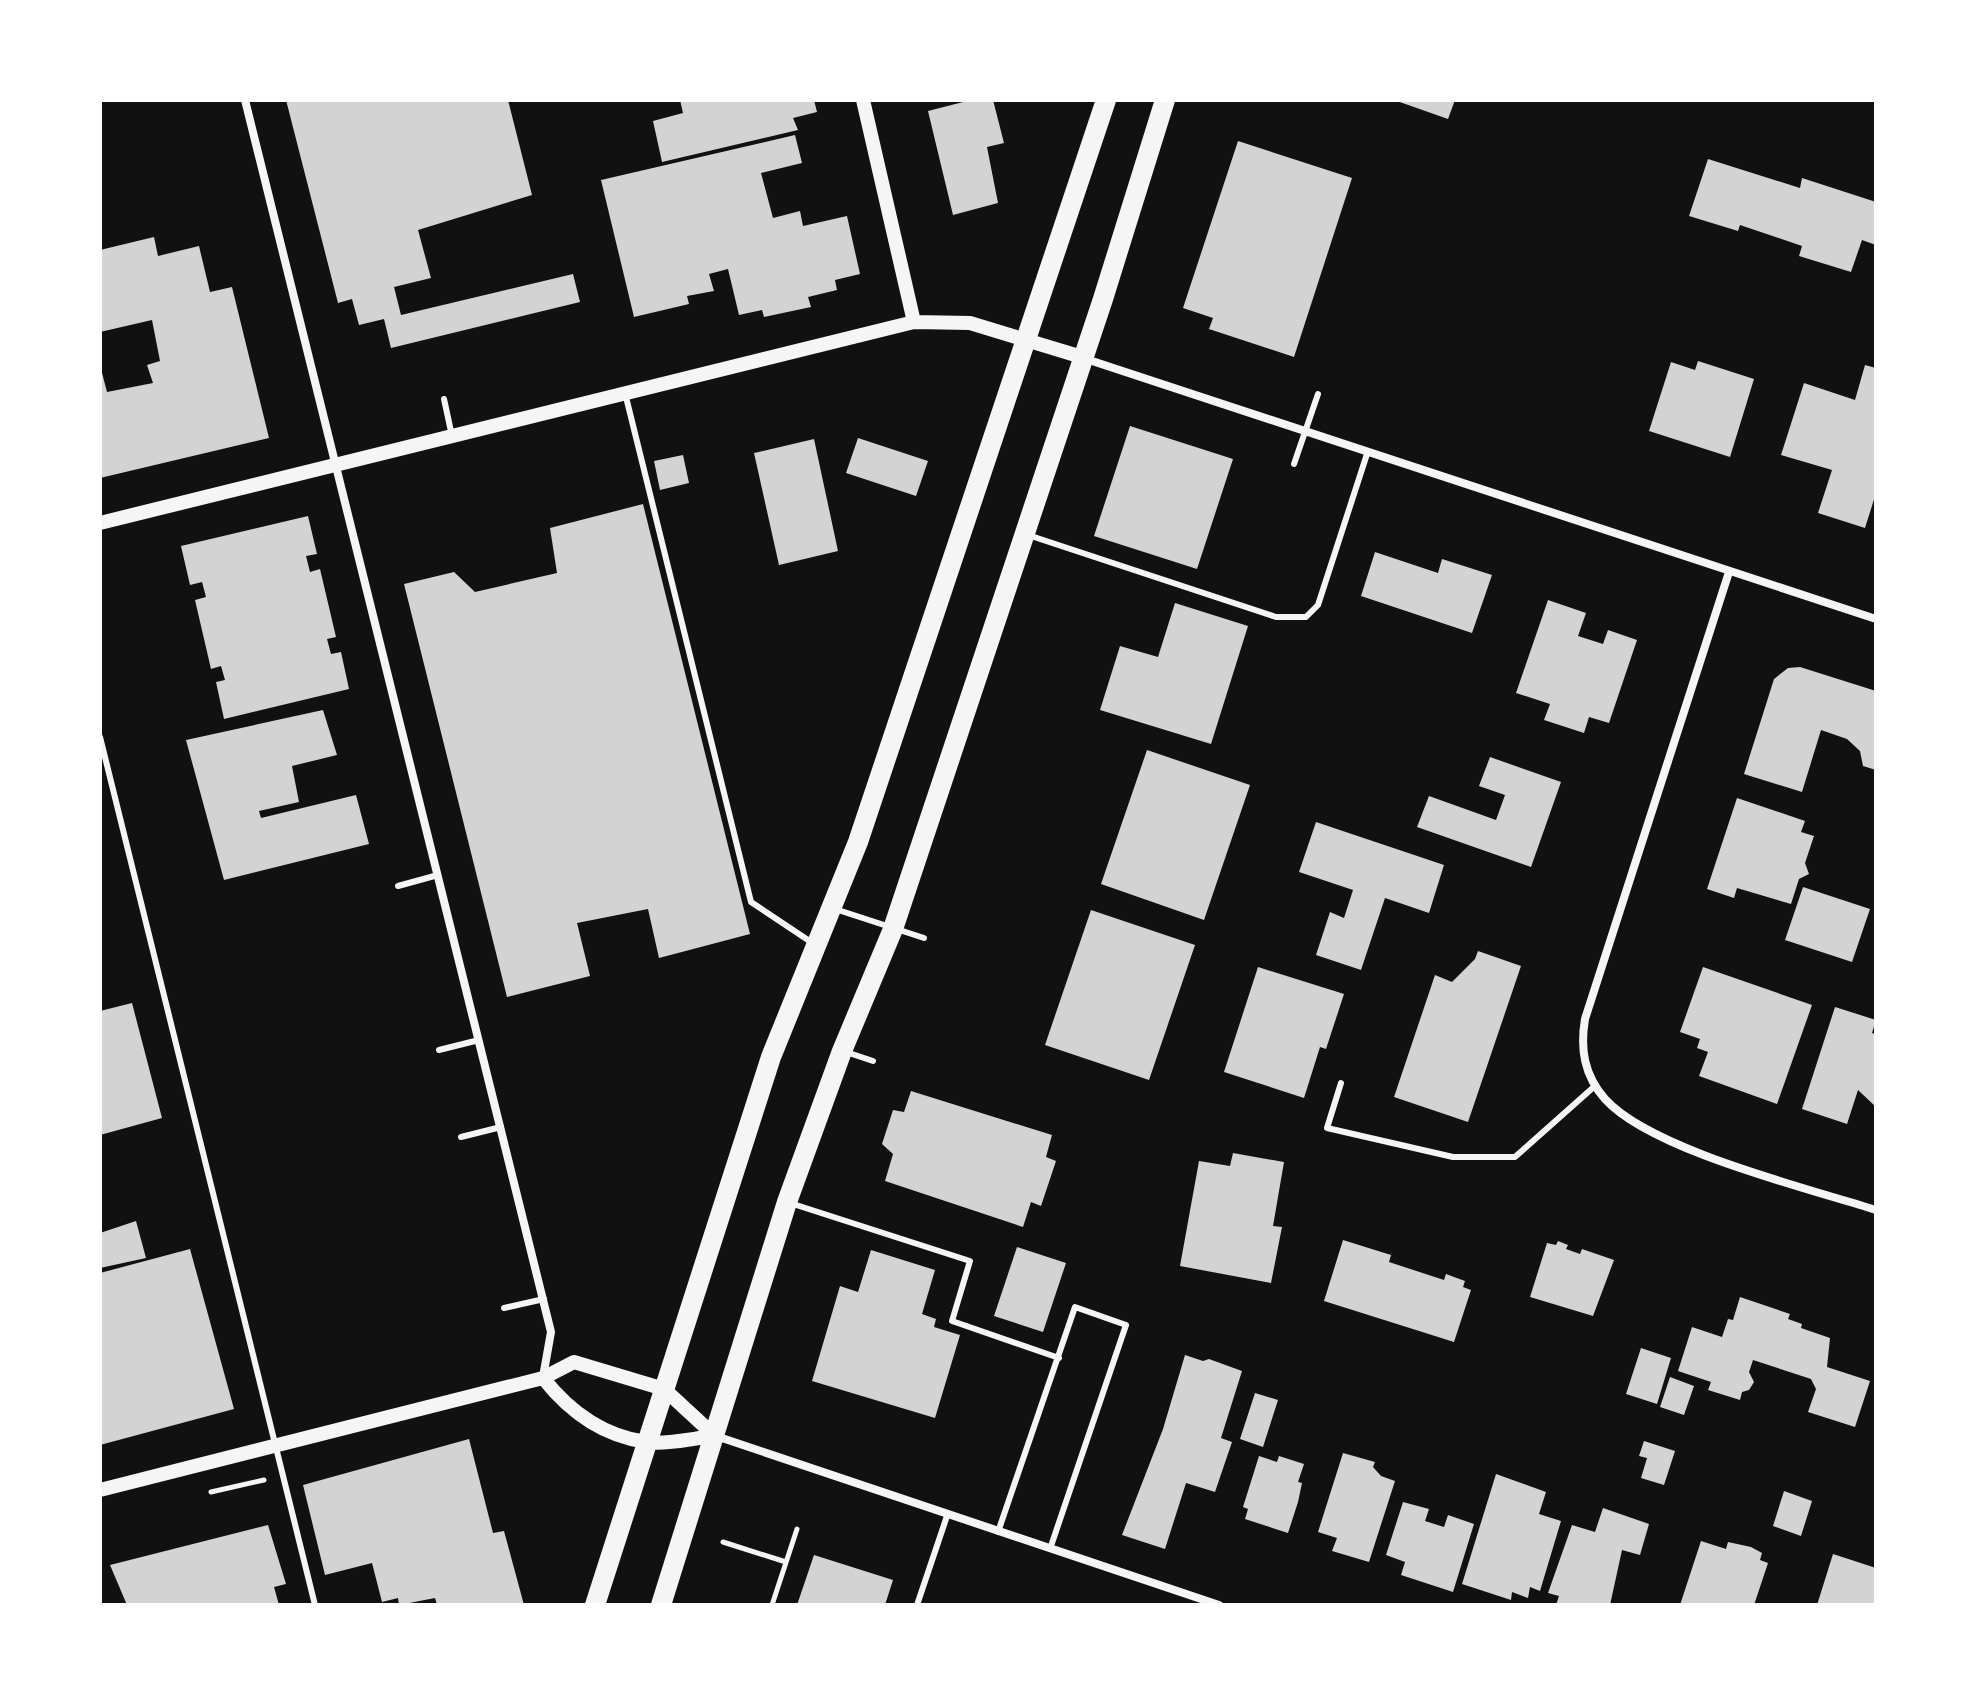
<svg xmlns="http://www.w3.org/2000/svg" width="1976" height="1705" font-family="'Roboto Condensed',sans-serif">
	<rect width="100%" height="100%" fill="#111"/>
	<path fill="#d3d3d3" d="M286,100H508L532,195L418,230L431,278L394,287L401,315L573,274L580,302L391,348L384,319L359,325L352,299L338,303Z
		M680,100H814L817,112L793,118L798,130L662,162L653,121L683,113Z
		M971,100H993L1004,143L987,147L998,203L953,215L928,111Z
		M1394,100H1455L1448,119Z
		M795,135L802,163L761,173L773,218L800,211L803,226L847,216L860,274L835,280L837,290L808,297L811,307L764,317L762,310L739,315L728,269L709,274L714,291L687,296L689,304L634,317L601,180Z
		M1238,141L1352,178L1294,357L1209,329L1213,318L1183,308Z
		M1708,159L1800,188L1802,178L1876,202V245L1862,240L1851,272L1799,256L1802,246L1740,225L1738,231L1689,216Z
		M154,237L158,256L199,246L210,292L232,287L269,438L100,478V365L107,392L153,383L147,365L160,361L152,320L100,332V250Z
		M1698,361L1754,379L1730,457L1649,431L1671,362L1695,370Z
		M1865,365L1876,368V493L1865,528L1818,513L1832,470L1781,455L1804,383L1855,400Z
		M1130,426L1233,459L1197,569L1094,536Z
		M858,438L928,461L916,496L846,473Z
		M814,439L838,551L779,565L754,453Z
		M683,455L689,483L660,490L654,461Z
		M643,504L750,934L659,958L648,909L577,923L590,976L507,997L404,584L454,572L475,592L557,573L550,528Z
		M308,516L317,554L306,556L310,572L320,569L336,637L327,639L331,654L341,652L349,689L224,719L216,682L225,680L221,666L211,669L195,600L206,597L202,582L190,585L181,546Z
		M1375,552L1438,573L1442,559L1492,575L1472,633L1361,596Z
		M1548,600L1586,613L1578,636L1603,644L1608,630L1637,640L1609,723L1589,717L1584,733L1544,720L1550,704L1516,693Z
		M1175,603L1248,626L1211,744L1100,710L1120,646L1158,657Z
		M1800,667L1876,691V770L1863,766L1860,751L1847,739L1821,730L1802,792L1744,774L1774,679L1788,668Z
		M323,710L337,755L292,766L299,802L259,811L261,818L356,795L369,844L224,880L186,740Z
		M1147,750L1250,785L1204,920L1101,884Z
		M1490,757L1561,782L1531,867L1417,827L1429,796L1496,820L1505,795L1479,786Z
		M1737,798L1805,821L1801,832L1814,836L1805,863L1809,874L1799,879L1791,904L1737,888L1734,898L1707,889Z
		M1316,822L1444,865L1429,913L1385,898L1361,970L1316,955L1330,912L1344,918L1353,890L1299,872Z
		M1803,887L1870,909L1852,962L1785,940Z
		M1091,910L1195,945L1149,1080L1045,1045Z
		M1478,951L1521,966L1468,1122L1394,1097L1435,975L1452,982L1475,959Z
		M1258,967L1344,994L1326,1049L1320,1047L1304,1098L1224,1072Z
		M1703,967L1812,1005L1777,1104L1699,1076L1708,1052L1697,1048L1700,1039L1680,1032Z
		M132,1003L162,1118L100,1135V1011Z
		M1835,1007L1876,1020L1872,1033L1876,1034V1107L1858,1090L1847,1124L1802,1109Z
		M911,1091L1052,1135L1046,1157L1056,1161L1041,1206L1031,1202L1023,1227L885,1181L893,1154L882,1144L893,1110L904,1112Z
		M1233,1153L1284,1162L1273,1226L1282,1227L1271,1283L1180,1266L1199,1161L1230,1166Z
		M136,1221L146,1258L100,1268V1233Z
		M1343,1240L1391,1255L1389,1262L1444,1280L1446,1274L1465,1281L1463,1287L1471,1290L1454,1342L1324,1301Z
		M1558,1241L1568,1245L1566,1249L1580,1254L1582,1249L1614,1260L1593,1316L1530,1297L1547,1243L1556,1245Z
		M1017,1247L1066,1263L1043,1332L994,1316Z
		M190,1249L234,1409L100,1445V1273Z
		M871,1250L935,1270L922,1314L936,1319L934,1327L960,1335L935,1418L812,1381L840,1286L858,1292Z
		M1740,1297L1790,1314L1788,1319L1802,1324L1801,1328L1830,1338L1827,1367L1870,1381L1855,1427L1808,1412L1816,1389L1811,1379L1753,1360L1749,1372L1754,1382L1749,1390L1742,1392L1740,1400L1708,1390L1711,1382L1678,1371L1692,1327L1722,1337L1728,1319L1733,1320Z
		M1641,1348L1671,1358L1657,1404L1626,1394Z
		M1185,1355L1203,1361L1209,1359L1242,1371L1221,1438L1232,1442L1215,1492L1186,1483L1165,1549L1122,1535L1163,1429Z
		M1670,1377L1694,1386L1684,1415L1660,1407Z
		M1255,1393L1278,1400L1263,1447L1240,1439Z
		M469,1439L493,1533L504,1531L524,1605H437L435,1598L399,1605L398,1598L382,1602L372,1563L325,1575L303,1485Z
		M1644,1441L1675,1451L1664,1485L1641,1478L1647,1458L1639,1456Z
		M1343,1453L1375,1462L1373,1467L1381,1476L1395,1481L1369,1562L1332,1551L1337,1538L1318,1532Z
		M1259,1456L1277,1462L1279,1456L1304,1464L1298,1482L1302,1483L1298,1502L1288,1533L1245,1519L1248,1509L1243,1507Z
		M1496,1474L1546,1492L1539,1514L1561,1521L1540,1591L1530,1587L1528,1598L1512,1592L1511,1600L1462,1584Z
		M1784,1491L1812,1501L1801,1536L1773,1526Z
		M1403,1502L1429,1509L1425,1521L1444,1527L1448,1515L1474,1524L1453,1592L1401,1575L1405,1562L1386,1555Z
		M1603,1508L1649,1524L1640,1555L1622,1550L1610,1605H1556L1559,1596L1548,1593L1572,1525L1595,1532Z
		M268,1525L286,1584L274,1587L279,1605H127L110,1565Z
		M1701,1541L1726,1549L1728,1542L1751,1547L1762,1553L1760,1560L1768,1563L1754,1605H1680Z
		M1833,1554L1876,1568V1605H1817Z
		M814,1555L893,1580L885,1605H797Z"/>
	<g fill="none" stroke-linecap="round" stroke-linejoin="round">
		<path stroke="#f5f5f5" stroke-width="5" d="M211,1492L264,1480
			M723,1542L786,1562
			M772,1605L797,1529"/>
		<path stroke="#f5f5f5" stroke-width="6" d="M625,393L751,902L814,944
			M444,399L452,436
			M1294,464L1318,394
			M1028,535L1276,617H1306L1318,605L1367,454
			M100,737L315,1605
			M398,886L438,875
			M835,909L924,938
			M439,1050L479,1040
			M846,1052L873,1061
			M1341,1083L1327,1128L1453,1157H1515L1596,1085
			M461,1137L501,1127
			M790,1203L970,1261L952,1321L1059,1358
			M504,1308L544,1299
			M998,1532L1075,1307L1126,1325L1050,1549
			M917,1605L947,1516"/>
		<path stroke="#f5f5f5" stroke-width="8" d="M245,100L551,1332L543,1377
			M1083,358L1876,619
			M1729,572L1585,1019C1580,1049 1584,1075 1605,1099C1651,1150 1807,1188 1876,1210
			M716,1436L1219,1605"/>
		<path stroke="#f5f5f5" stroke-width="14" d="M863,100L914,322
			M100,523L914,322L970,323L1082,357
			M543,1378C569,1411 603,1436 646,1442C667,1445 694,1438 715,1436
			M100,1490L543,1378L574,1362L664,1389L715,1436"/>
		<path stroke="#f5f5f5" stroke-width="20" d="M595,1605L771,1057L858,842L1106,100
			M661,1605L787,1202L842,1051L893,929L1103,299L1165,100"/>
	</g>
	<rect width="1976" height="1705" fill="none" stroke="#ffffff" stroke-width="204"/>
</svg>
